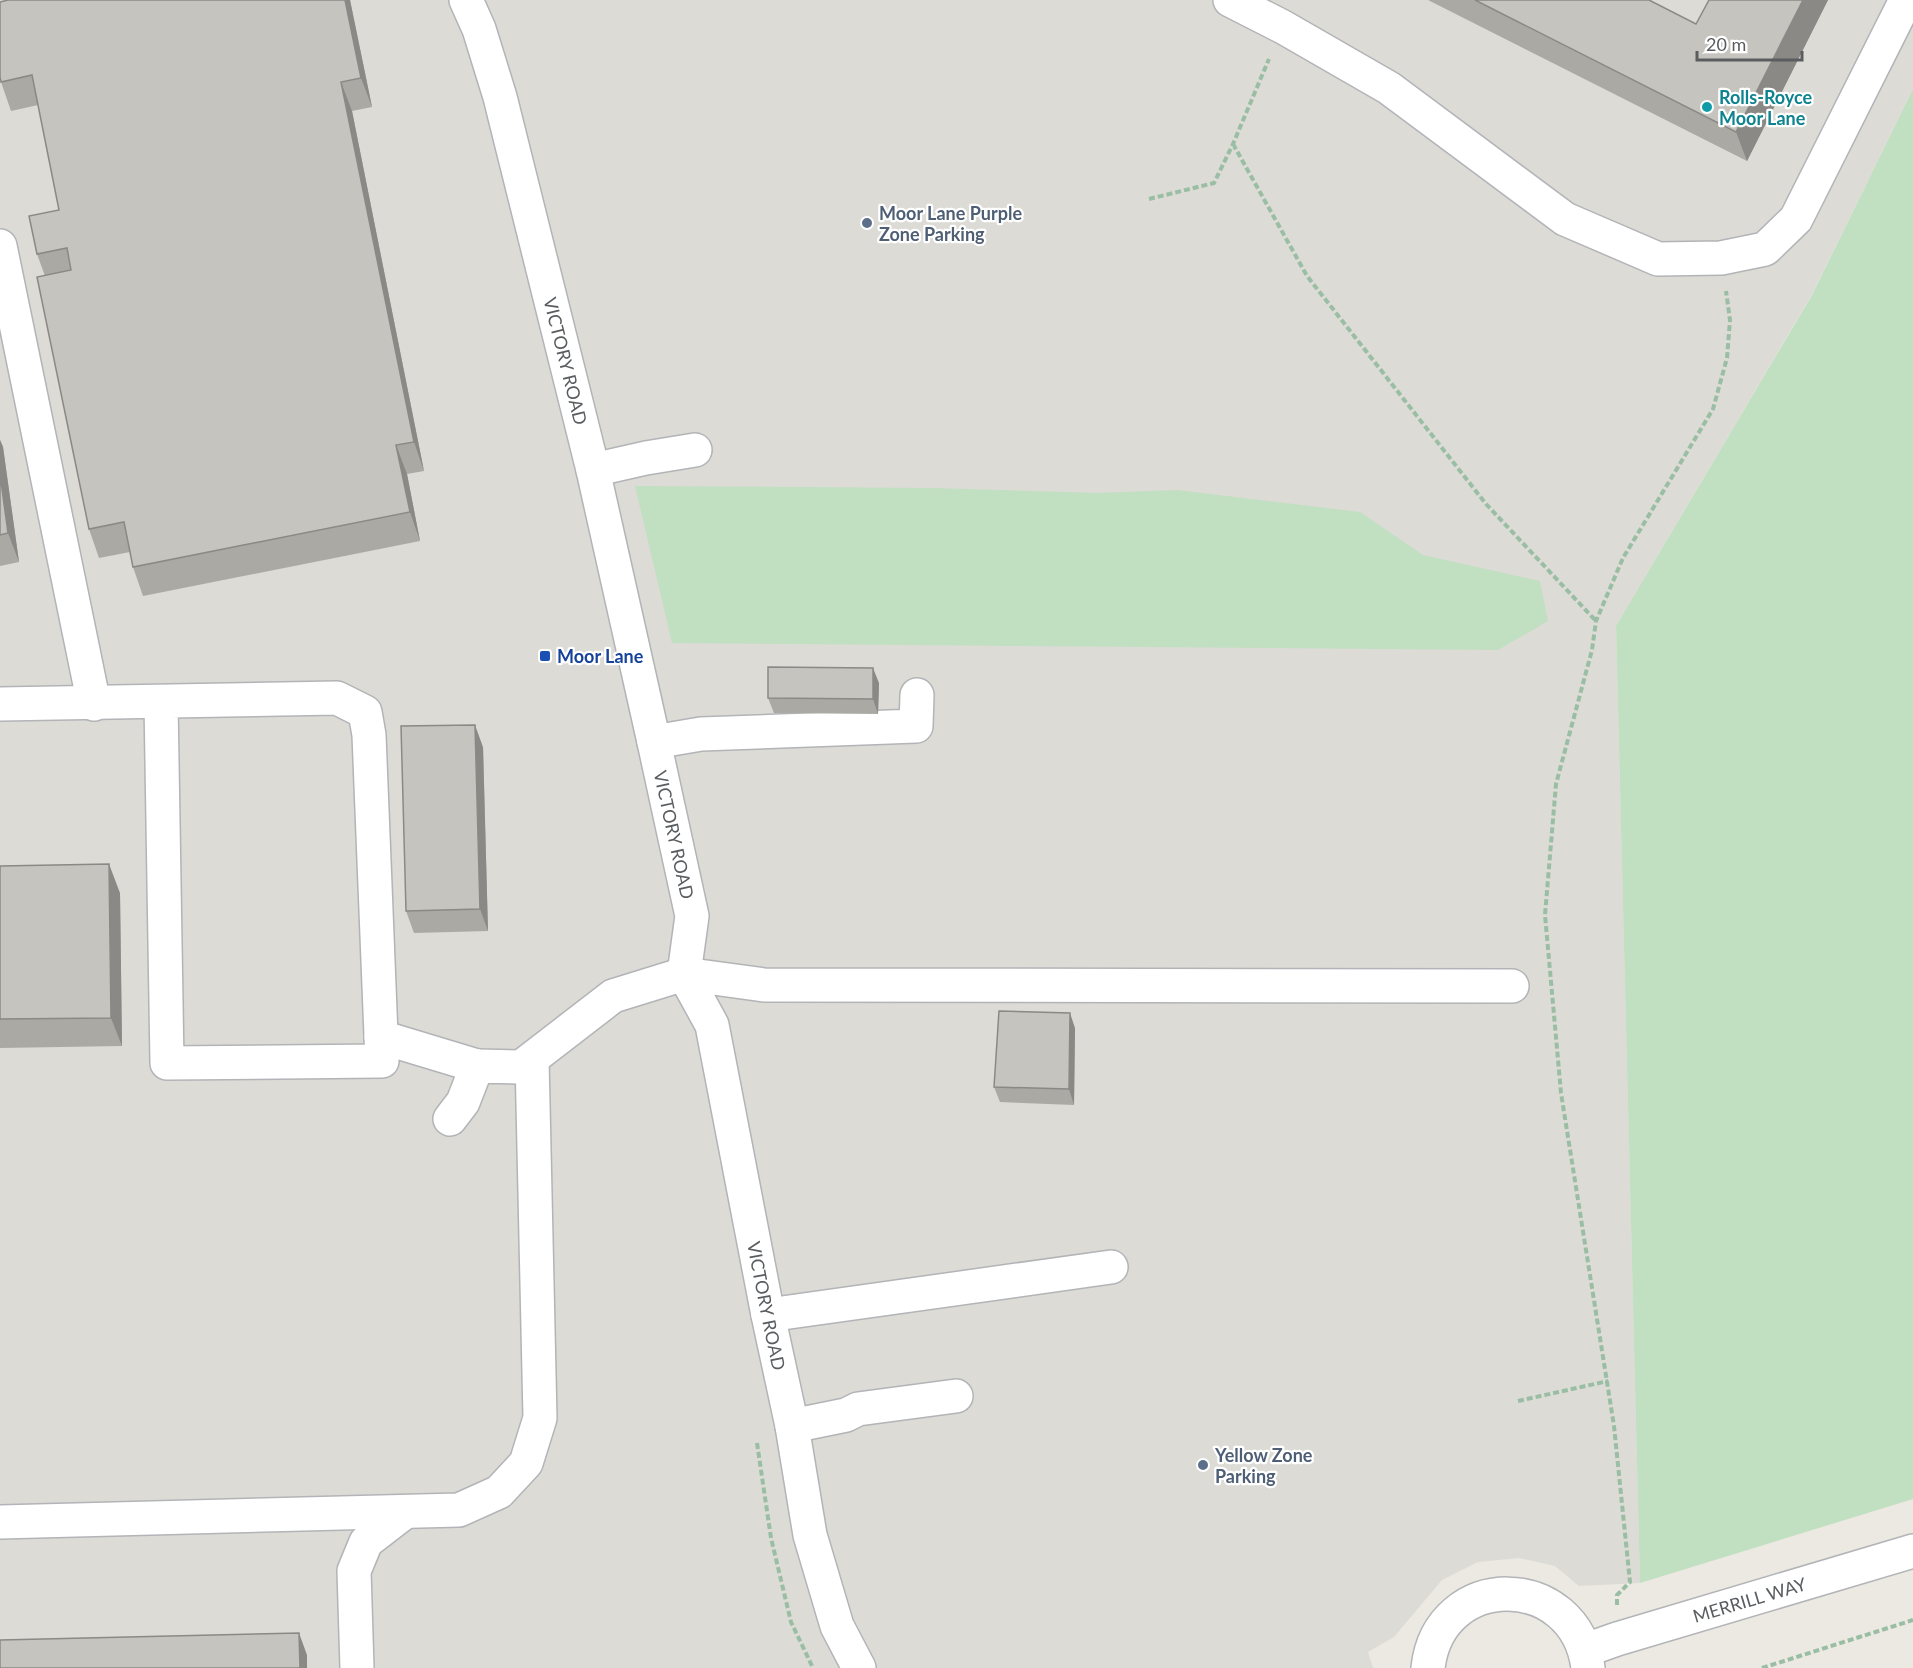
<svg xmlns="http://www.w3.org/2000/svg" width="1913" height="1668" font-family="Lato,sans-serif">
	<rect width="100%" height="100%" fill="#ebe9e1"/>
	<path fill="#dcdbd6" d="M0,0H1913V89L1812,294L1616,626L1640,1583L1579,1586L1555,1566L1519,1558L1478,1562L1442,1580L1394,1637L1368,1652L1373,1668H0Z"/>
	<path fill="#c1dfc1" d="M1913,89V1499L1640,1583L1616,626L1812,295Z
		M635,486L933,488L1097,493L1177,490L1360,512L1423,555L1540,581L1548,621L1498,650L672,643Z"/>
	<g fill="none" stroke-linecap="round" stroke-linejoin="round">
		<g stroke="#b2b4b7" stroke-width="36">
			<g id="minor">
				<path id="s1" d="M466,0L479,29L500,97L593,470L654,742L692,916L684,974L712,1025L768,1315L792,1426L810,1535L837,1626L859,1668"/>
				<path d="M1230,0L1283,27L1389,88L1565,219L1658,259L1721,258L1765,249L1796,219L1906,0"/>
				<path d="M0,246L94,704"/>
				<path d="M593,470L646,458L695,450"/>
				<path d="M0,704L337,698L365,712L369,735L382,1061L167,1063L161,702"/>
				<path d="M654,742L701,734L916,726L917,695"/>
				<path d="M381,1037L477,1066"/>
				<path d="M450,1119L463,1102L477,1066L521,1067L613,996L684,974L764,985L1512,986"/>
				<path d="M768,1315L1111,1267"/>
				<path d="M792,1426L846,1415L858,1409L956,1396"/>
				<path d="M0,1522L459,1510L499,1492L526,1463L540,1418L532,1059"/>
				<path id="s2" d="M1586,1650L1617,1639L1913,1551"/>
				<path d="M357,1668L354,1571L366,1542L405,1512"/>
				<path d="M1428,1668C1439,1569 1576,1570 1588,1668"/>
			</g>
		</g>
		<path stroke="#9abea4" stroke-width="4" stroke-dasharray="6 3" stroke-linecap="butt" d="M1233,144L1307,276L1486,504L1596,621
			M1149,199L1214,183L1233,144L1269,59
			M1518,1401L1608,1381
			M757,1443L771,1538L791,1622L813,1668
			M1617,1605V1595L1630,1582L1614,1426L1561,1093L1545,915L1556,784L1592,650L1596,621L1623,558L1713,409L1727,358L1730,320L1726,291
			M1762,1668L1913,1620"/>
		<use href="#minor" stroke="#fff" stroke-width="33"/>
	</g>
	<path fill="#aaa9a3" d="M8,0H350L372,107L352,111L424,471L407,474L420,541L143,596L133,567L130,552L99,558L89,529L45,276L37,254L59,210L38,105L11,111L1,82Z
		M1428,0H1649L1696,24L1709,0H1828L1747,161Z
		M0,440L3,447L19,562L0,566Z
		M879,683L878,714L774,713L768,698Z
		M483,747L488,931L414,933L406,911Z
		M0,866L120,893L122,1046L0,1048Z
		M1075,1028L1074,1105L1000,1102L994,1087Z"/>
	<path fill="#8b8985" d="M345,0H350L372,107L361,78Z
		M1803,0H1828L1747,161L1736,132Z
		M341,82L352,111L424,471L414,442Z
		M0,440L3,447L19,562L8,533L0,474Z
		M396,445L407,474L420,541L410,512Z
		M873,668L879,683L878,714L873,699Z
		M475,725L483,747L488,931L480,909Z
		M109,864L120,893L122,1046L111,1018Z
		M1070,1013L1075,1028L1074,1105L1069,1089Z
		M299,1633L307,1655V1668H300Z"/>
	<path fill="#c6c4be" stroke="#8b8985" stroke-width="1.5" d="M8,0H345L361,78L341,82L414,442L396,445L410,512L133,567L124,522L89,529L37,277L71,270L67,248L37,254L29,216L59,210L32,75L1,82L0,77V2Z
		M1475,0H1649L1696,24L1709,0H1803L1736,132Z
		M0,474L8,533L0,535Z
		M768,667L873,668V699L768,698Z
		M475,725L480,909L406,911L401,726Z
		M109,864L111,1018L0,1019V866Z
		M999,1011L1070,1013L1069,1089L994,1087Z
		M299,1633L300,1668H0V1640Z"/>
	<circle fill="#0f9aa8" stroke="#fff" stroke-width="2" cx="1707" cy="107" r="6"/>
	<g fill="#5c6f8a" stroke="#fff" stroke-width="2">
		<circle cx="867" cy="223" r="6"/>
		<circle cx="1203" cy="1465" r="6"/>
	</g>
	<rect fill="#1a4fb4" stroke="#fff" stroke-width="2" x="539" y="650" width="12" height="12" rx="3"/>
	<g text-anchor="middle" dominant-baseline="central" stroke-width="4.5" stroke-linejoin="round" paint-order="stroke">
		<g font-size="18" font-weight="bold" fill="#0d838f" stroke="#fff" text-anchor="start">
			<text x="1719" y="97">Rolls-Royce<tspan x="1719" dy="21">Moor Lane</tspan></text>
		</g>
		<g font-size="18" font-weight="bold" fill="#4e5e75" stroke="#fff" text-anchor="start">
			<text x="879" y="213">Moor Lane Purple<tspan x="879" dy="21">Zone Parking</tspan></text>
			<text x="1215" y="1455">Yellow Zone<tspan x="1215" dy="21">Parking</tspan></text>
		</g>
		<g font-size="18" fill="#5a5d60" stroke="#fff">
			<text stroke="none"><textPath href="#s1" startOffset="375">VICTORY ROAD</textPath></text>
			<text stroke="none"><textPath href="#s1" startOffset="861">VICTORY ROAD</textPath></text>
			<text stroke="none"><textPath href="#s1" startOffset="1347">VICTORY ROAD</textPath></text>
			<text stroke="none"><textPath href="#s2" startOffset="171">MERRILL WAY</textPath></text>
		</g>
		<g font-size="18" font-weight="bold" fill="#164399" stroke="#fff" text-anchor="start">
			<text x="557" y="656">Moor Lane</text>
		</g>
	</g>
	<path d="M1697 51v9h105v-9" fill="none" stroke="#5a5d60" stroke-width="3"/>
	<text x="1706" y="51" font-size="18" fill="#5a5d60" stroke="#ffffff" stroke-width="4.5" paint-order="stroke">20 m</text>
</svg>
